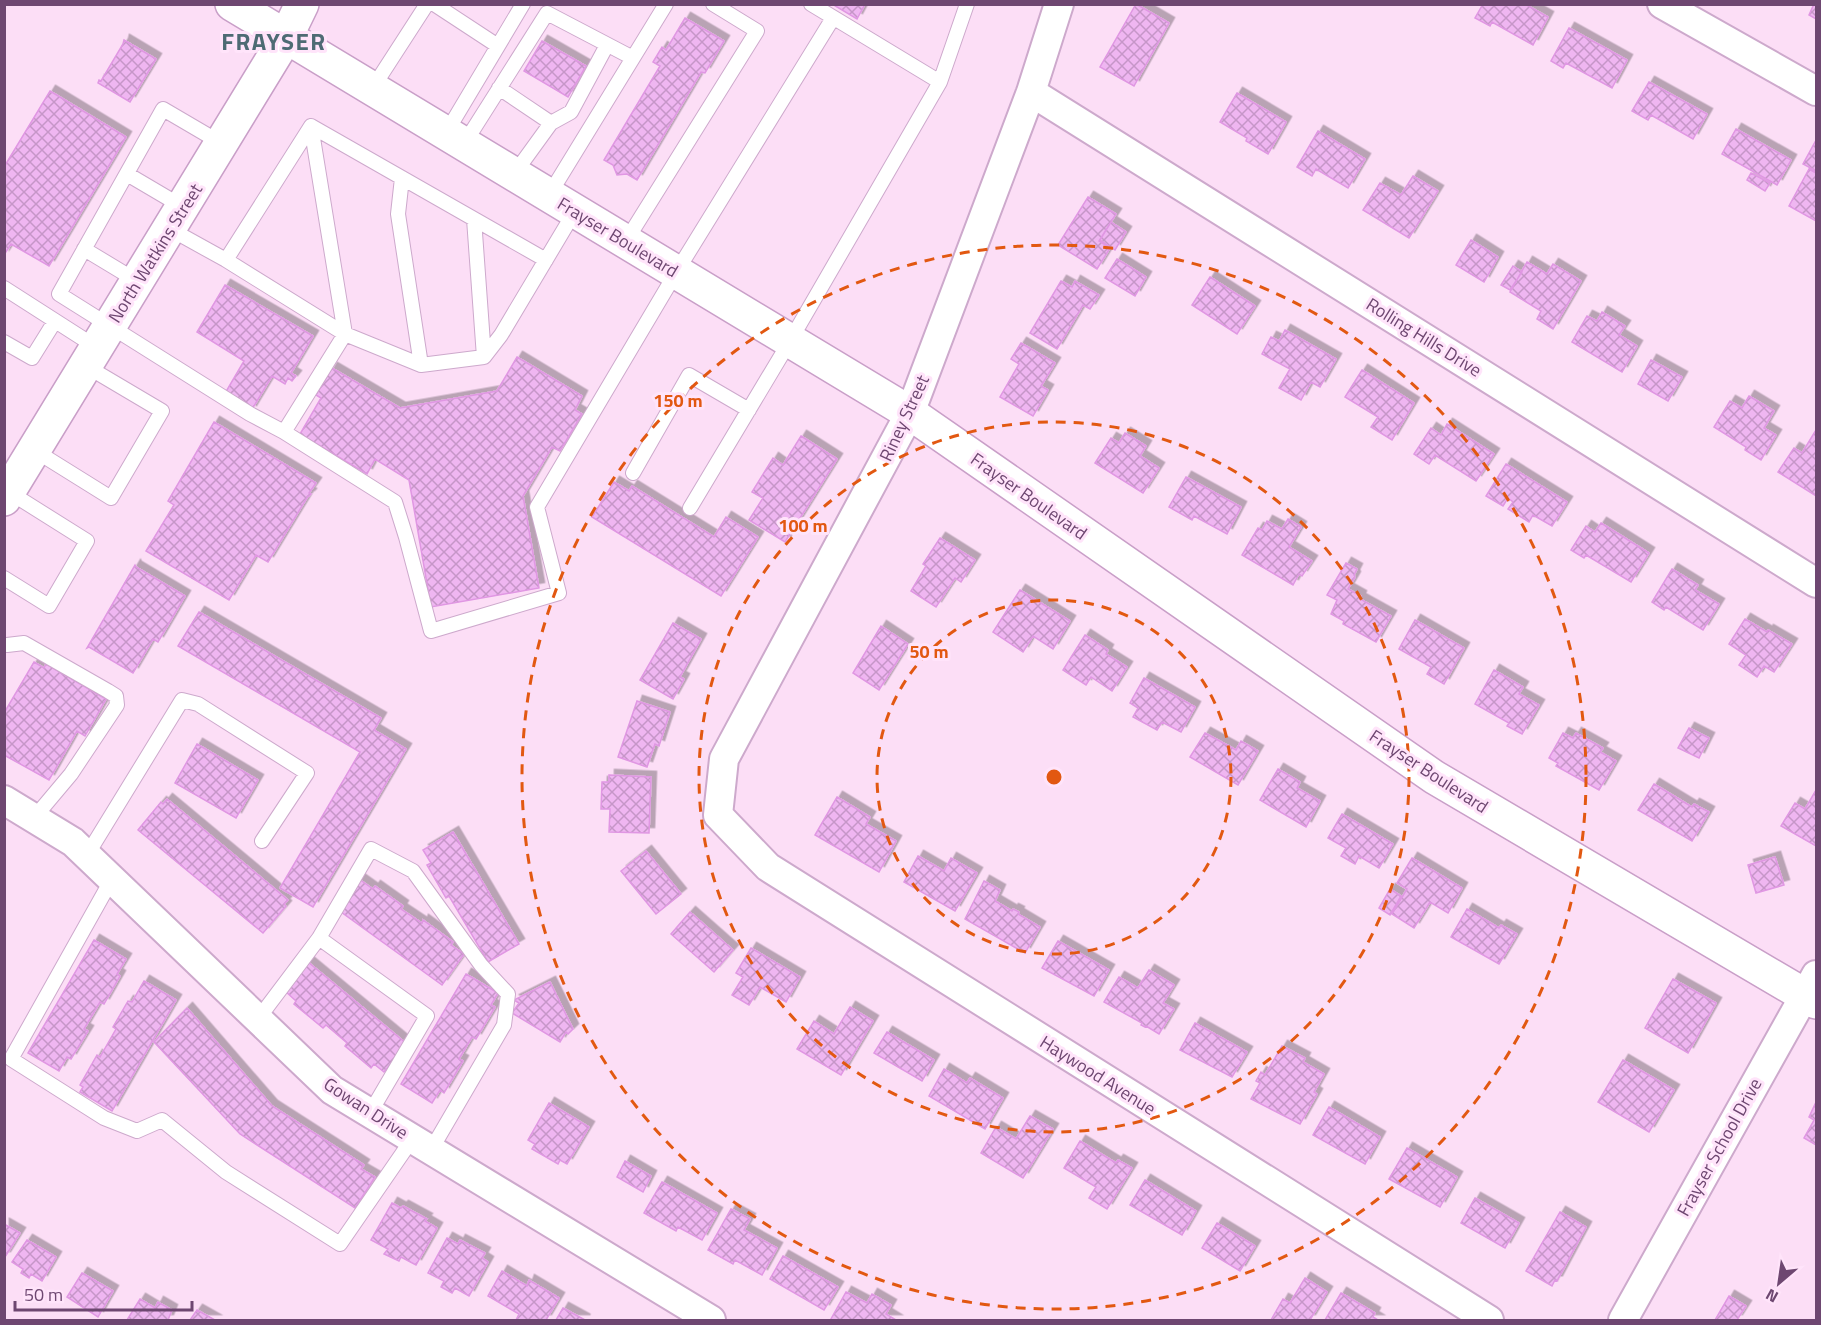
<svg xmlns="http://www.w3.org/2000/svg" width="1821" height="1325" font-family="'Titillium Web',sans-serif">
	<defs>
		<pattern id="building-cross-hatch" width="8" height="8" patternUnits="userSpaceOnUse" patternTransform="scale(1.5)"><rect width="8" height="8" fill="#efb6f1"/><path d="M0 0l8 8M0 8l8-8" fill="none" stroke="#c696c8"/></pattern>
		<filter id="shadow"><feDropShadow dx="5.5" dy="-5.5" stdDeviation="0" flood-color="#0004"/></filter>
	</defs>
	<rect width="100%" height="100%" fill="#fcdef6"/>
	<path fill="url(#building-cross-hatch)" stroke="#e097e3" stroke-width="1.5" filter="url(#shadow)" d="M832,4H865L857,19Z
		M1136,4L1169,23L1134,86L1100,67Z
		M1483,4H1525L1548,17L1533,45L1492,22L1490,26L1475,18Z
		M1814,4H1816V19L1809,15Z
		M685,18L724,41L705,73L701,72L637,180L627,174L617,175L613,165L604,160L660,66L653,62L662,47L666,50Z
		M1569,28L1627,60L1612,88L1566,63L1563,68L1551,61Z
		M124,40L156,59L130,102L98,83L99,80L101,81L123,44Z
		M542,41L586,66L568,97L524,71Z
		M1649,82L1707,114L1693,139L1651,115L1648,120L1632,111Z
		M50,91L126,137L49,266L11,244L4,255V167Z
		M1237,93L1286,122L1268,154L1246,141L1247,138L1220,122Z
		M1736,129L1791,160L1777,185L1722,154Z
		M1318,131L1365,159L1348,188L1316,169L1312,176L1297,167Z
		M1815,142L1816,143V171L1803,164Z
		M1809,169L1816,173V221L1789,206Z
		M1751,173L1770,183L1765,191L1747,180Z
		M1413,176L1438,191L1409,238L1363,210L1380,183L1401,195Z
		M1088,197L1116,214L1099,241L1110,248L1097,269L1058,245Z
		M1111,222L1126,232L1115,250L1100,240Z
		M1471,240L1498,257L1484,282L1456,265Z
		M1117,259L1146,277L1135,296L1105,278Z
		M1527,262L1547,274L1553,264L1581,281L1553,329L1537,319L1541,311L1510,292Z
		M1513,266L1522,272L1510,290L1501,285Z
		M1210,277L1255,306L1237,334L1192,305Z
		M1061,281L1072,287L1075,281L1099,295L1090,309L1083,305L1057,349L1030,333Z
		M225,285L313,336L291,373L296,376L292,381L288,378L285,384L272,376L251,411L224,395L244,361L197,332Z
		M1602,312L1625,326L1619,335L1637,346L1622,372L1572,342L1587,316L1597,321Z
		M1285,330L1336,359L1320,387L1311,382L1301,400L1279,388L1290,369L1262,354L1271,337L1279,341Z
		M1021,343L1055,363L1041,386L1048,390L1033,416L1000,397L1019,364L1011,359Z
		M517,357L582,396L575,410L582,414L560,451L552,447L523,496L539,588L431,607L409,480L375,459L367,474L300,434L321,398L316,395L332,368L400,408L497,391Z
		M1651,360L1682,377L1668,401L1638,384Z
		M1362,370L1414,403L1392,440L1371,427L1378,417L1345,397Z
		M1749,396L1774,411L1764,428L1776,435L1761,460L1745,450L1746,447L1714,427L1730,401L1742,408Z
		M214,422L316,483L309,493L311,494L309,496H308L268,562L256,555L229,600L146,551L174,505L168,501Z
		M1447,424L1494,454L1476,481L1435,455L1429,464L1414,454L1431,428L1441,435Z
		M1816,430V496L1778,472L1794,448L1802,453Z
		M1125,433L1146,446L1140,456L1159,468L1143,493L1095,463L1111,438L1119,443Z
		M801,436L837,459L785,542L749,520L763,498L752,492L773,458L783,465Z
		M1506,464L1567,502L1552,526L1533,515L1529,522L1508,509L1513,502L1508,498L1503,506L1486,496Z
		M1186,477L1241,507L1227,534L1194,516L1192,520L1169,507Z
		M614,482L629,491L632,486L714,537L726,517L758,537L721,596L592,517Z
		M1288,519L1301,527L1289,547L1312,561L1302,576L1299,574L1293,585L1242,555L1258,528L1262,530L1267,521L1282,529Z
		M1601,523L1649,553L1631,582L1586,555L1584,558L1571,550L1586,526L1595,532Z
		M940,538L975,560L961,582L955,578L936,607L911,591L926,566L923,564Z
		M1346,563L1357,569L1354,575L1355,577L1348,589L1361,596L1360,599L1391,616L1376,642L1343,624L1344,621L1331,614L1337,600L1327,595Z
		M135,565L136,567L185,596L158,642L153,639L133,673L89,647L87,648Z
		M1672,569L1698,585L1695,590L1719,604L1703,630L1666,607L1664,610L1652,602Z
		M1020,590L1070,621L1053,649L1033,636L1023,652L993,632Z
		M199,612L381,718L374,730L406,749L313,907L280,888L360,752L178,646Z
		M1745,619L1767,632L1768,630L1792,644L1774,672L1764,666L1757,677L1739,665L1746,655L1729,644Z
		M1415,620L1464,648L1444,684L1427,674L1431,667L1399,649Z
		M673,623L701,639L680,677L684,679L673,699L640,680Z
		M881,626L908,644L879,690L853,673Z
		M1085,635L1108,650L1106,654L1127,667L1112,691L1091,677L1086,685L1063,670Z
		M34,662L44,668L46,664L106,699L85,736L77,731L49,780L4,755V713Z
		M1494,670L1523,687L1519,694L1539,705L1522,734L1507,726L1509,723L1475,704Z
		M1144,678L1195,707L1181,732L1162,722L1157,730L1133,717L1138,708L1130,703Z
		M637,701L670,712L659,746L655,744L647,767L618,757Z
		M1689,728L1709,738L1699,758L1678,748Z
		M1205,733L1236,750L1241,741L1258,751L1238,785L1190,757Z
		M1563,733L1573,738L1576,733L1603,748L1600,752L1616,761L1599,790L1556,766L1558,763L1549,758Z
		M197,744L258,780L236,818L175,783Z
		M1278,769L1300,782L1297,788L1320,801L1306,827L1260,800Z
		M609,775L651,777L649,833L609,832L610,809H601L602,782H609Z
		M1654,784L1692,807L1694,804L1709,812L1692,841L1638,810Z
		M1816,790V846L1781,826L1795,803L1805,809Z
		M837,797L870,817L866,824L896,841L879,872L815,835Z
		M167,799L288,900L284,904L286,906L263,933L138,830L161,802L163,804Z
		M1342,814L1393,844L1379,868L1359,856L1355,864L1341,856L1346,848L1328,838Z
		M453,832L519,944L488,962L449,896L446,898L427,865L431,863L423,850Z
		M646,851L681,894L656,914L621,871Z
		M918,856L944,871L951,858L977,873L955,911L904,882Z
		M1775,857L1784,885L1756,893L1748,865Z
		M1412,858L1462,888L1448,913L1430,902L1414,928L1392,914L1407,889L1397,883Z
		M359,879L373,889L375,886L403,906L401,909L422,923L423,920L453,942L451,945L464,954L442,985L337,909Z
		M984,881L1000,890L995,901L1012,911L1013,909L1019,912L1018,914L1040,927L1025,953L965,919Z
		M1390,889L1401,896L1390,915L1379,908Z
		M1467,909L1499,928L1501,925L1517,934L1499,964L1451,937Z
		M690,912L733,950L714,972L671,934Z
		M94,940L126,959L117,974L120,976L104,1004L100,1002L84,1029L88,1031L71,1059L67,1057L59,1071L28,1053Z
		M1058,941L1109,970L1094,996L1042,968Z
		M751,948L800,977L786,1002L760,987L749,1005L732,995L743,977L736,973Z
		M308,962L407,1044L384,1072L374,1064L371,1068L345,1046L347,1043L326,1025L323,1028L294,1004L296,1001L285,991Z
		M1149,970L1174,985L1163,1003L1174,1009L1159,1034L1146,1026L1145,1027L1141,1025L1142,1023L1104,1002L1119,977L1138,988Z
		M466,974L498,993L491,1005L495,1007L476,1039L472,1037L459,1059L463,1061L444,1093L440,1090L432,1103L401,1084Z
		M1673,979L1716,1003L1688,1053L1645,1028Z
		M144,981L176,1000L112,1111L80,1092L83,1087L80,1085L97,1055L100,1057L116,1029L113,1027L128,1001L132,1002Z
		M550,982L573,1029L568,1034L566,1032L560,1042L512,1013L519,1003L514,1000Z
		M850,1007L873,1021L841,1075L797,1049L814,1021L834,1034Z
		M187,1008L272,1106L364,1165L361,1169L375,1177L355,1208L240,1134L154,1042Z
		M1195,1023L1247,1052L1232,1077L1180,1050Z
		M887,1032L934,1060L922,1081L874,1053Z
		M1282,1046L1305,1058L1303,1062L1324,1074L1314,1092L1317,1094L1300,1124L1251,1099L1260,1083L1256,1081L1261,1072L1265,1075Z
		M1623,1060L1674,1090L1649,1132L1598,1102Z
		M944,1069L967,1083L970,1078L1003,1098L985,1129L929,1096Z
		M1816,1102V1145L1804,1138L1814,1120L1809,1117Z
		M549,1103L589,1127L567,1164L560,1160L558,1164L532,1149L535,1144L528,1140Z
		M1329,1107L1380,1137L1365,1164L1313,1135Z
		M1030,1116L1053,1129L1023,1178L981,1153L996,1127L1016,1139Z
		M1080,1141L1116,1163L1118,1160L1132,1168L1107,1209L1089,1198L1096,1187L1064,1168Z
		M1407,1148L1457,1177L1440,1207L1389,1179Z
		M625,1161L651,1176L643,1192L617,1177Z
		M1145,1180L1196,1211L1182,1235L1130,1205Z
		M662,1182L717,1213L702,1240L678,1227L676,1231L644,1213Z
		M1475,1198L1519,1223L1505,1248L1461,1223Z
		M392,1203L401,1208L403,1206L427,1219L425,1221L437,1228L416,1265L401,1257L399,1261L384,1254L388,1249L371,1240Z
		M731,1209L750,1219L744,1230L777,1248L762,1275L735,1260L733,1264L708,1250Z
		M1560,1212L1586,1227L1557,1281L1555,1280L1552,1286L1526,1271Z
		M1217,1223L1255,1246L1240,1271L1202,1248Z
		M4,1224L20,1233L5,1257H4Z
		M447,1238L458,1244L460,1240L485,1253L482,1258L488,1262L469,1296L455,1288L452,1293L441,1287L444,1281L428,1273Z
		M27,1240L56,1257L42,1281L31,1274L29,1278L21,1273L23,1269L12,1262Z
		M783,1256L838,1287L824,1310L770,1279Z
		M502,1271L527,1286L529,1280L559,1298L546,1320H516L519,1314L488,1296Z
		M82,1273L113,1291L98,1317L67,1297Z
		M1305,1278L1327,1292L1310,1320H1271L1283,1299L1290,1303Z
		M846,1292L867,1303L872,1294L891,1305L886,1314L896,1320H833L831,1319Z
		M1341,1293L1375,1313L1373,1317L1378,1320H1325Z
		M1729,1296L1746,1306L1737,1320H1715Z
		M140,1299L155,1308L158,1302L172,1310L168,1320H127Z
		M563,1308L585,1320H556Z
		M197,1310L215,1320H190Z"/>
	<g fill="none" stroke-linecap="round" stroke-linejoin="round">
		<g stroke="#cda9cc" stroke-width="16">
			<path id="service" d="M434,4L498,46
				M811,4L940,82
				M499,88L551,123L514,174
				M372,89L427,4
				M551,123L571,112L607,45
				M446,133L523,4
				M221,143L163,109L59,294L250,414L284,432L395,502L406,537L431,631L559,593L537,507L677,271L833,18
				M464,144L547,13L633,58
				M127,174L183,207
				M402,178L398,214L421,365
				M549,195L666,4
				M474,219L484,357
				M170,229L226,260L345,334L421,365L484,357L501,335L575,211
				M626,241L757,31L713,4
				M84,249L137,281
				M226,260L311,126L546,260
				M4,288L96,347
				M4,342L32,358L55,321
				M284,432L345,334L311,126
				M34,450L111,498L162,411L86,366
				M633,473L689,375L749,410
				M690,508L790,341L940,82L967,4
				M4,578L49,606L87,541L9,492
				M7,645L24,643L108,691L116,696L117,705L71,774L34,818
				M87,855L182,700L198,704L307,773L262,841
				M112,879L11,1059L104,1118L137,1131L162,1120L226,1172L340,1244L413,1138
				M258,1019L319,938
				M370,1113L427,1016L319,938L371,849L413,871L481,965L508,994L504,1025L431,1150"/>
		</g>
		<g stroke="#cda9cc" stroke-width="32">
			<path id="minor" d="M1059,4L1031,92L910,413L724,759L718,815L768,867L1489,1320
				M1662,4L1816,91
				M1031,92L1816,583
				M4,800L73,842L332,1090L711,1320
				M1623,1320L1816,975"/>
		</g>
		<g stroke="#c99fc8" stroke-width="36">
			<path id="secondary" d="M232,4L910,413L1434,777L1816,1002
				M4,499L286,37L302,4"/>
		</g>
		<use href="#service" stroke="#fff" stroke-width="14"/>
		<use href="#minor" stroke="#fff" stroke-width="28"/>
		<use href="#secondary" stroke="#fff" stroke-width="33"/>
	</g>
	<g fill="none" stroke="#e25811" stroke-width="3" stroke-dasharray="10 8">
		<circle cx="1054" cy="777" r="177"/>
		<circle cx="1054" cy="777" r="355"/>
		<circle cx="1054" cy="777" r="532"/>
	</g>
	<g text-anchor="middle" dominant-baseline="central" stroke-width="6" stroke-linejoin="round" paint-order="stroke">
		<g font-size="18" fill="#6e4771" stroke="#ffe4fa">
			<text transform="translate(618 237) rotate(31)">Frayser Boulevard</text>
			<text transform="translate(155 253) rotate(-58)">North Watkins Street</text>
			<text transform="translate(1424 337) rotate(32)">Rolling Hills Drive</text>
			<text transform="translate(904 418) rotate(-65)">Riney Street</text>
			<text transform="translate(1029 496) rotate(35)">Frayser Boulevard</text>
			<text transform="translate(1429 771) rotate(33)">Frayser Boulevard</text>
			<text transform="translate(1098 1075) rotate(32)">Haywood Avenue</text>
			<text transform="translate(366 1108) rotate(33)">Gowan Drive</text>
			<text transform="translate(1719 1147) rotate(-61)">Frayser School Drive</text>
		</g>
		<g font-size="24" font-weight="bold" letter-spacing="1.5" fill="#4e6b74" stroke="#ffe4fa">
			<text x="274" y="41">FRAYSER</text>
		</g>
	</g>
	<circle cx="1054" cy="777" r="9" fill="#e25811" stroke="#ffe4fa" stroke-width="3"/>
	<g font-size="18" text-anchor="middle" font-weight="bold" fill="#e25811" stroke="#ffe4fa" stroke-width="6" stroke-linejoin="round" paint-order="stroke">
		<text x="678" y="407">150 m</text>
		<text x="803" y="532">100 m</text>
		<text x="929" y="658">50 m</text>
	</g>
	<rect width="1821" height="1325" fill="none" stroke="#6e4771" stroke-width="12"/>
	<g transform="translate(1779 1283) rotate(209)" stroke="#ffe4fa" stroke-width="4.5" paint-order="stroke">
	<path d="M0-4.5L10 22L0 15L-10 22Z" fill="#6e4771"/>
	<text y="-9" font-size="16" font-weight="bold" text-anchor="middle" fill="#6e4771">N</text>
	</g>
	<path d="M15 1301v9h177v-9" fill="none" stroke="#6e4771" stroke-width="3"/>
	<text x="24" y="1301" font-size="18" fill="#6e4771" stroke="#ffe4fa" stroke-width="4.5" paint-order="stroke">50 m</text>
</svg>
